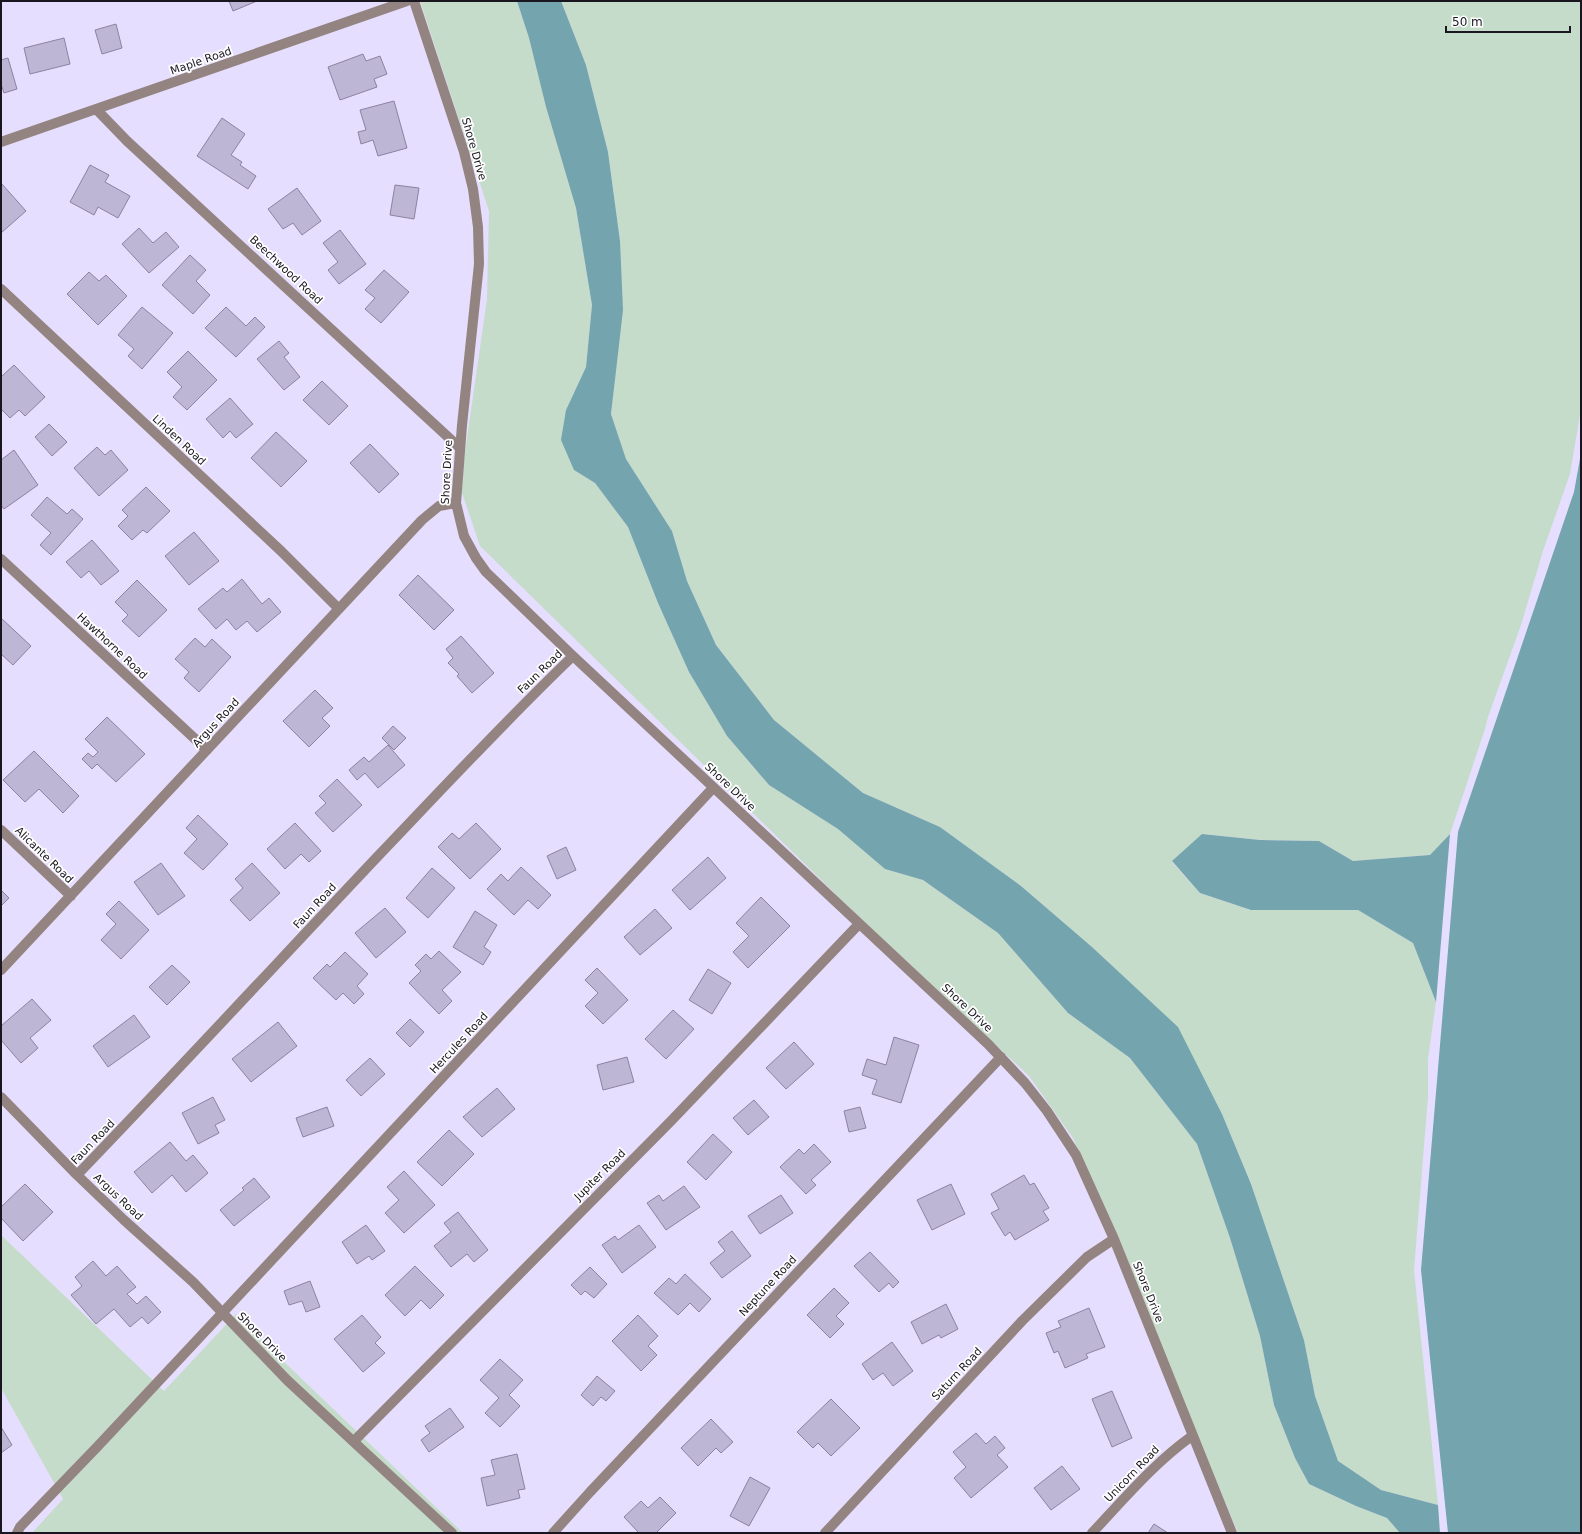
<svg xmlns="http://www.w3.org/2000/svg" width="1582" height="1534" font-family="'DejaVu Sans',sans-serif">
	<rect width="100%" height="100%" fill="#e6defe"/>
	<path fill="#c6dcca" d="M420,1H517L529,38L546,107L576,208L592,305L586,367L566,410L574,470L595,483L628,527L658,603L689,672L727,736L769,785L838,829L885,869L923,880L998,933L1068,1013L1130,1058L1197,1144L1230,1238L1260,1336L1274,1405L1295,1458L1309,1484L1356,1506L1387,1518L1400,1533H1238L1147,1313L1073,1138L1029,1076L862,920L480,546L460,487L487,299L489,211Z
		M561,1H1581V409L1570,474L1543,551L1521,625L1488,717L1485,729L1450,834L1430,855L1353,861L1319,841L1260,840L1203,834L1172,862L1200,893L1251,910H1358L1413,943L1436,1002L1428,1059V1097L1414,1270L1438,1505L1381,1490L1338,1462L1315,1396L1304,1340L1251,1184L1222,1114L1177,1027L1092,947L1021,886L940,827L863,793L774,720L716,645L687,581L672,531L626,459L611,414L615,376L620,241L608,152L586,65Z
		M1,1235L164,1391L236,1314L258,1337L463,1533H32L63,1499L1,1388Z"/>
	<path fill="#74a4ad" d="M517,1H561L586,65L608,152L620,241L623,310L611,414L626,459L672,531L687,581L716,645L774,720L863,793L940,827L1021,886L1092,947L1178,1027L1222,1114L1251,1184L1304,1340L1315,1396L1338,1461L1381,1490L1438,1505L1440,1533H1400L1387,1518L1356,1506L1309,1484L1295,1458L1274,1405L1260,1336L1230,1238L1197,1144L1130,1058L1068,1013L998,933L923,880L885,869L838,829L769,785L727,736L689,672L658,603L628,527L595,483L574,470L561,440L566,410L586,367L592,305L576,208L546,107L529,38Z
		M1581,453V1533H1448L1421,1270L1458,832L1574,492Z
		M1202,834L1260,840L1319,841L1353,861L1430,855L1450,834L1436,1002L1413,943L1358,910H1251L1200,893L1172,861Z"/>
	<path fill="#beb6d5" stroke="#8b83a0" d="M229,1H257L233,11Z
		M116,24L122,48L102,54L95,30Z
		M64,38L70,64L30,74L24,48Z
		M363,54L366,61L380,56L387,74L374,79L377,87L340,100L328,67Z
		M8,58L17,89L4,93L1,84V60Z
		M394,101L407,148L378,156L373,140L361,144L358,132L366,130L360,110Z
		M222,118L245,134L231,155L242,162L240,165L256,176L248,189L197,156Z
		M90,165L109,175L105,182L130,196L118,218L98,207L94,215L70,202Z
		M1,183L26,211L1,233Z
		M395,185L419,188L414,219L390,215Z
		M297,188L321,221L302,235L293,223L283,229L268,209Z
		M139,228L153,243L166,232L179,247L149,273L122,244Z
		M340,230L366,264L339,284L328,270L338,262L323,243Z
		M190,255L206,270L196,281L210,295L193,314L162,285Z
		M384,270L409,292L381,323L365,309L375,298L365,290Z
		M89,272L99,281L106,275L127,296L98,325L67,294Z
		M142,307L173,333L142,369L128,356L134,349L118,335Z
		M226,307L246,326L255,317L265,327L236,357L205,328Z
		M279,341L289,353L284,357L300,377L284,390L257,359Z
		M188,351L217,380L187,410L173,397L182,387L167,372Z
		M14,365L45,397L25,416L19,410L10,418L1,409V377Z
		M322,381L348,406L329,425L303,400Z
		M230,398L253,424L236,438L230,431L223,438L206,419Z
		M49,424L67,442L52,456L35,437Z
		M276,432L307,461L281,487L251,458Z
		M370,444L399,474L379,493L350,463Z
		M97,447L105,455L111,450L128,470L99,496L74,468Z
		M14,450L38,485L4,509L1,505V460Z
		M146,487L170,511L147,533L143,530L132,540L118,526L128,516L122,510Z
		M47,497L67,514L72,509L83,519L51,555L40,545L51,533L31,515Z
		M194,532L219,561L189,585L165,556Z
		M92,540L119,571L101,585L89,571L81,578L66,562Z
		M418,575L454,610L434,630L399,595Z
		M242,579L262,604L269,598L281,612L257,632L247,621L236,630L227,619L216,629L198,609L223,588L227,592Z
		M137,580L167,610L139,637L122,621L128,615L115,602Z
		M1,618L31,646L13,665L1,654Z
		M461,636L494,673L472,693L457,676L459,674L448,663L453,658L446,649Z
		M195,638L205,647L212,639L231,657L199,692L184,678L189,672L175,659Z
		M315,690L333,708L322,718L330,726L309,747L283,721Z
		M107,717L145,754L116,782L97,764L92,769L82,759L88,753L93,757L98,752L85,739Z
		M393,726L406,738L394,750L382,738Z
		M388,745L405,765L378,788L365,773L357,780L349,770L364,757L369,762Z
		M34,751L79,796L63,813L39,789L25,802L3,780Z
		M337,779L362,805L333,832L315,813L326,803L319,796Z
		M198,815L228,844L203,870L184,853L197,839L186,828Z
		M295,823L321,851L309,862L301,854L285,869L267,849Z
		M476,823L501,849L470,879L438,847L452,833L459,839Z
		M566,847L576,870L557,879L547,856Z
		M708,857L726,878L690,910L672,890Z
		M161,863L185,896L158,915L134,882Z
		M252,863L280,893L250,921L230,900L243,888L235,879Z
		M521,867L551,895L538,909L528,900L514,915L487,889L501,874L508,881Z
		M432,868L455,888L428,918L406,898Z
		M1,890L9,898L1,906Z
		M761,897L790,926L748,968L733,952L749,936L736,923Z
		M119,901L149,930L121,959L101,940L116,924L106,914Z
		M385,908L406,932L376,958L355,933Z
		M655,909L672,928L640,955L624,937Z
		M475,911L497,925L484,947L491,952L483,965L453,947Z
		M439,951L461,972L442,990L452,1001L439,1014L409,983L421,971L415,965L426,954L431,959Z
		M345,952L368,974L357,986L364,994L354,1004L343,993L336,1000L313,978L327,964L330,967Z
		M172,965L190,982L167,1005L149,987Z
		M597,968L628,1000L603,1024L585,1006L598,993L585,980Z
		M708,969L731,983L712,1014L689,1000Z
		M32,999L51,1020L30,1038L38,1048L21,1063L1,1040V1026Z
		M673,1010L694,1029L666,1059L645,1039Z
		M134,1015L150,1037L108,1067L93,1046Z
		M410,1019L424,1032L410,1047L396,1033Z
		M278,1022L297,1046L251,1082L232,1059Z
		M894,1037L919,1045L901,1103L872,1094L877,1080L862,1075L867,1059L886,1065Z
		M794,1042L814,1064L786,1089L766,1068Z
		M627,1057L634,1082L603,1090L597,1065Z
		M370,1058L385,1074L361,1096L346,1080Z
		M497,1088L515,1109L482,1137L463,1117Z
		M213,1097L225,1120L215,1125L219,1133L198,1144L182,1113Z
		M754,1100L769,1117L748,1135L733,1118Z
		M327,1107L334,1126L303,1137L296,1118Z
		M860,1107L866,1128L849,1132L844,1111Z
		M449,1130L474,1154L442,1186L417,1162Z
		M713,1134L732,1152L706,1180L687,1162Z
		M170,1142L186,1161L193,1155L208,1173L186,1192L172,1175L152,1193L134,1172Z
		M814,1144L831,1162L811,1180L816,1185L806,1194L780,1167L799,1149L804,1154Z
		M404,1171L435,1205L404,1233L385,1213L399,1200L387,1187Z
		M1024,1175L1030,1185L1034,1183L1049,1208L1043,1211L1049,1220L1015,1240L1010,1232L1005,1236L991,1213L999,1209L991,1194Z
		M254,1178L270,1197L234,1226L220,1210L244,1190L242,1188Z
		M25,1184L53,1212L23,1241L1,1218V1207Z
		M951,1184L965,1214L932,1230L917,1200Z
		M684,1186L700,1207L666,1230L647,1203L659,1195L663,1201Z
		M781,1195L793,1213L760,1234L748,1216Z
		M458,1212L488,1250L474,1262L467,1254L451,1267L434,1246L451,1232L444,1223Z
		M366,1225L385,1251L372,1260L369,1256L357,1264L342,1242Z
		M639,1225L656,1247L622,1273L602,1245L615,1236L618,1240Z
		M732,1231L751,1256L722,1278L710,1263L725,1251L718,1242Z
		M870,1252L899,1282L893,1288L889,1283L879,1292L854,1266Z
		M93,1261L106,1276L117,1266L136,1287L127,1294L137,1304L146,1296L161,1312L148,1324L142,1317L130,1327L114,1309L96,1324L71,1295L82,1286L75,1277Z
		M415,1266L444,1295L430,1309L421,1300L405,1316L385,1295Z
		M590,1267L607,1284L594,1298L585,1291L581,1295L571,1285Z
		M685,1274L711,1299L699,1312L690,1303L678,1315L654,1293L669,1278L676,1284Z
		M310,1281L320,1307L306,1312L302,1301L289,1305L284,1291Z
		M834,1288L849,1303L836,1316L844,1324L830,1338L807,1315Z
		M946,1304L958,1329L941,1338L939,1335L922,1344L911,1322Z
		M1089,1308L1105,1347L1086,1354L1088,1358L1065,1368L1058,1351L1054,1353L1046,1333L1061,1327L1058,1321Z
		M362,1315L381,1337L375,1343L385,1353L363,1372L334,1339Z
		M638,1315L658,1336L648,1346L657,1355L641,1371L612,1341Z
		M892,1342L913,1371L893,1386L883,1373L873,1380L862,1364Z
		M500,1359L523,1380L509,1395L520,1406L500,1427L485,1413L499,1398L480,1380Z
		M597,1376L615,1391L606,1401L601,1397L593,1406L581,1395Z
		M1112,1391L1132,1438L1112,1447L1092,1399Z
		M831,1399L860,1428L831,1456L818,1443L813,1448L797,1432Z
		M450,1408L464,1427L429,1452L421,1440L430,1433L425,1426Z
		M711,1419L733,1442L721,1453L716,1448L698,1466L681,1448Z
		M1,1427L12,1445L1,1453Z
		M976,1433L986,1444L995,1436L1005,1448L997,1455L1008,1467L971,1498L954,1478L966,1467L953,1452Z
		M517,1454L525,1489L518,1490L520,1498L487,1506L481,1478L495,1475L491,1460Z
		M1062,1466L1080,1489L1051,1510L1034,1488Z
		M750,1477L770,1488L749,1526L730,1516Z
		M660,1497L676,1513L656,1533H639L624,1517L641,1501L648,1508Z
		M1154,1524L1168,1533H1148Z"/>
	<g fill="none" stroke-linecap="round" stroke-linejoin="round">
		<path stroke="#948481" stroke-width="10" d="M414,1L464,152L473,189L478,227L479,264L462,425L456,503L464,536L476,558L486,572L573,656L988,1044L1025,1083L1047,1111L1076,1155L1114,1239L1232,1533
			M97,110L127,141L460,448
			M1,142L407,1
			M1,289L281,551L339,609
			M1,559L207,750
			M1,830L71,896
			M1,970L422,520L439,506L456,503
			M1,1097L77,1175L124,1220L193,1282L287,1380L452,1533
			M77,1175C179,1069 278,962 379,855C443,788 506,720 573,656
			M354,1441L671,1121L859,924
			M17,1533L20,1527L98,1446L713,788
			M553,1533L590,1492L1001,1057
			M825,1533L1022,1321L1087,1257L1114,1239
			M1092,1533C1124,1499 1154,1463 1192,1436"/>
	</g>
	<g text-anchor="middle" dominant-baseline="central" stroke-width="3.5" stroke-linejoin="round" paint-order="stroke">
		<g font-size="11" fill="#191620" stroke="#fff">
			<text transform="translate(201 61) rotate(-19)">Maple Road</text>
			<text transform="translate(474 149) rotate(74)">Shore Drive</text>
			<text transform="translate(286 270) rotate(43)">Beechwood Road</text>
			<text transform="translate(179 440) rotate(43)">Linden Road</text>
			<text transform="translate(447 472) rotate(-87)">Shore Drive</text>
			<text transform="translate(112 646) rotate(43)">Hawthorne Road</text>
			<text transform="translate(540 672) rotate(-44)">Faun Road</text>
			<text transform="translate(216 723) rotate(-47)">Argus Road</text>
			<text transform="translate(730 787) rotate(43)">Shore Drive</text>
			<text transform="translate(44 855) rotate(44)">Alicante Road</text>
			<text transform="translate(315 906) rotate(-47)">Faun Road</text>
			<text transform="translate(967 1008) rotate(43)">Shore Drive</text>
			<text transform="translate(459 1043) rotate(-47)">Hercules Road</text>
			<text transform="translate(93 1142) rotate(-46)">Faun Road</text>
			<text transform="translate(600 1175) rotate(-45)">Jupiter Road</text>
			<text transform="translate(118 1197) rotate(43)">Argus Road</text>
			<text transform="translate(768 1286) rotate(-47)">Neptune Road</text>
			<text transform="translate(1148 1292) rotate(68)">Shore Drive</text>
			<text transform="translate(262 1337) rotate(45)">Shore Drive</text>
			<text transform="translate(957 1374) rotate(-47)">Saturn Road</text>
			<text transform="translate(1132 1474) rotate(-46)">Unicorn Road</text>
		</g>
	</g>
	<rect width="1582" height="1534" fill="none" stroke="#191620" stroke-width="4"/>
	<path d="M1446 26v6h124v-6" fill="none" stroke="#191620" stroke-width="2"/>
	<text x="1452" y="26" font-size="12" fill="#191620" stroke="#ffffff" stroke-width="3" paint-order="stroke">50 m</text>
</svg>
